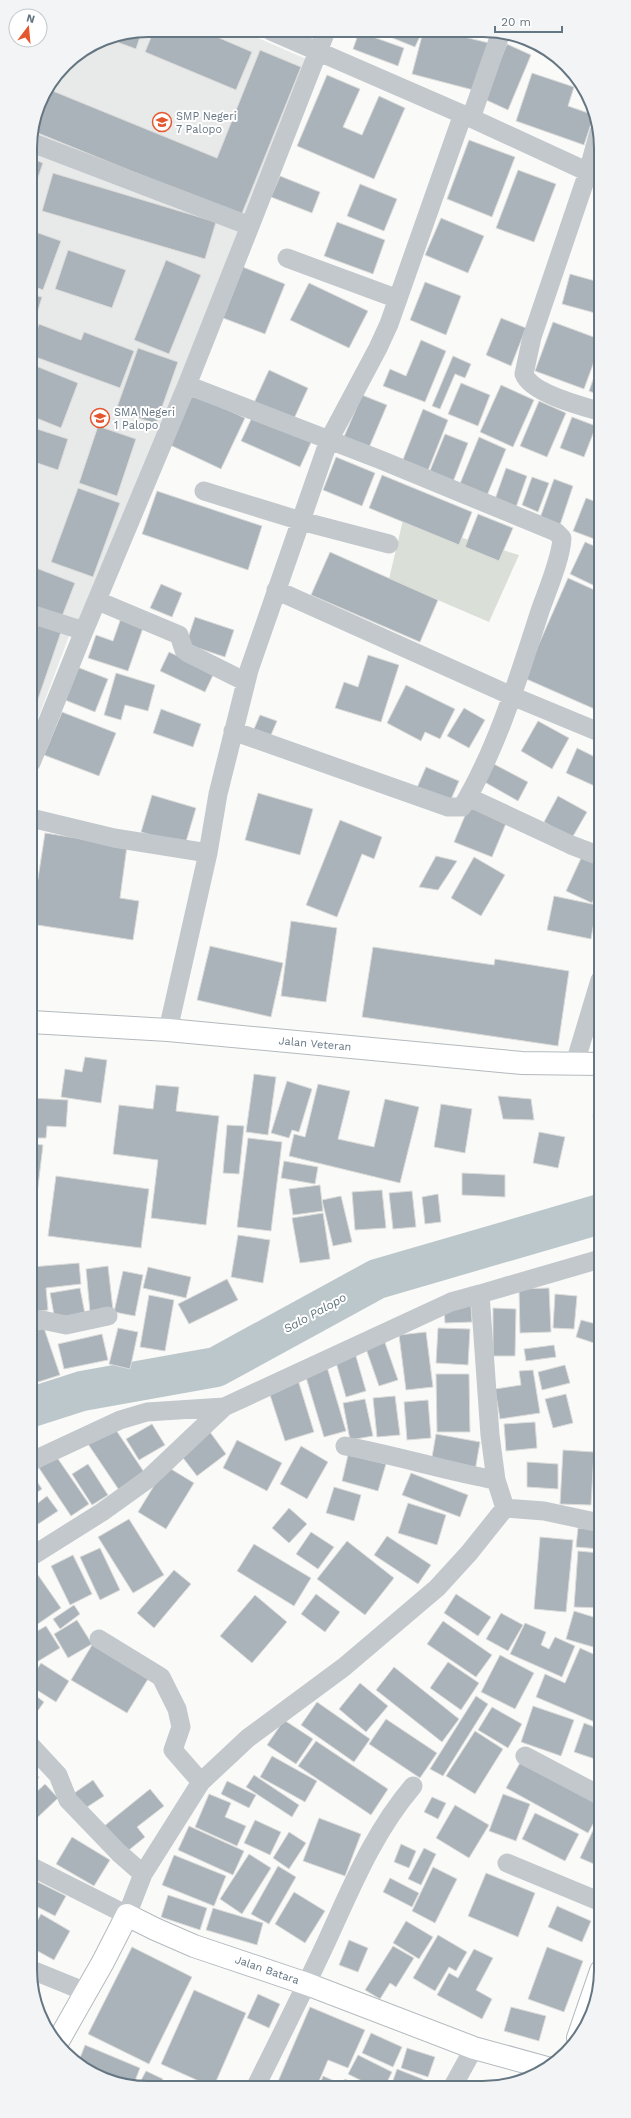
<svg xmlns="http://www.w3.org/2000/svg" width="631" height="2118" font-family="'Work Sans',sans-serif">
	<rect width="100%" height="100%" fill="#fafaf8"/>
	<path fill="#e8e9e9" d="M148,30L242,31L313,62L82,630L72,628L31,737L30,141L39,103L65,65L103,39Z"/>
	<path fill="#dadfd7" d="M403,520L519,555L489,622L389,579Z"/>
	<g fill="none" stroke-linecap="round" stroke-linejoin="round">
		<path stroke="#bbc7cb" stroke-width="40" d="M32,1407L82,1391L216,1367L377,1279L600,1214"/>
	</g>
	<path fill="#aab3b9" stroke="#dcdcda" d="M154,30H201L252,52L236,90L145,52Z
		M142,31L136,49L106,38Z
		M359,32L404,48L398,66L353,49Z
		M392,32H422L415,47L390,37Z
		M423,32H444L489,43L477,91L412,74Z
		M475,32H495L492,39Z
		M507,44L531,55L508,110L484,99Z
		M260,50L301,67L241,216L33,131L39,103L48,89L217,158Z
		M532,73L574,87L568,106L594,115L584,145L516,121Z
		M327,75L360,89L343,127L362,135L379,96L405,108L374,179L297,146Z
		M469,140L515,157L492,217L447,199Z
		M30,158L43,163L32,195H30Z
		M518,170L556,184L534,242L496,228Z
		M53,173L216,222L205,259L42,211Z
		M280,176L320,192L312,213L271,197Z
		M360,184L397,199L384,231L347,216Z
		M441,218L484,236L468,273L425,255Z
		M337,222L385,240L373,274L324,256Z
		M30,230L61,241L43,290L30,285Z
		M599,246V264L593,262Z
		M68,250L126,270L112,308L55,289Z
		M166,260L201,275L169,354L134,340Z
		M243,267L285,284L265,334L223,318Z
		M570,274L599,282V301L595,313L562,304Z
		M425,282L461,296L446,335L410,320Z
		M309,283L368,311L349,348L290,320Z
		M30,294L42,297L30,337Z
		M501,318L526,328L511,366L486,355Z
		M553,322L599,339V348L584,389L535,371Z
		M39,324L81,340L84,332L134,351L120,388L30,355V347Z
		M421,340L446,351L425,402L383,386L390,369L406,376Z
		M138,348L178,362L156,424L116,410Z
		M453,356L471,364L465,378L455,374L440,409L432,406Z
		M599,363V395L589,391Z
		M36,366L78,383L61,428L31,416L30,380Z
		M269,370L308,388L292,423L253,405Z
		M461,383L490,395L478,426L448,414Z
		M501,385L534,400L513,447L480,432Z
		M191,393L245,418L221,469L168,444Z
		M362,395L387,405L368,450L343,439Z
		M539,401L566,413L547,457L520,446Z
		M423,409L448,420L427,473L402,462Z
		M254,413L313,438L300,467L241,441Z
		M572,417L596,426L584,457L560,448Z
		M98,426L136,439L117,496L79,483Z
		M31,427L68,439L58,470L31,461Z
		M445,434L468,443L453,482L429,473Z
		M599,435V460L594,459Z
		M479,437L506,449L486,498L459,486Z
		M336,457L375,473L362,506L323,490Z
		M506,468L527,476L515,510L494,502Z
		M382,475L472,512L459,545L369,508Z
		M532,477L549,483L538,512L522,505Z
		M554,479L573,486L560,525L540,518Z
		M78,488L120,503L93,577L51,562Z
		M157,491L262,526L248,570L142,534Z
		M586,498L599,503V533L597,540L573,531Z
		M478,514L513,528L499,561L465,547Z
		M585,542L599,548V588L570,574Z
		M330,552L438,600L420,642L311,595Z
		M31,566L75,583L61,619L31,608Z
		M568,578L599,592V711L524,678Z
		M161,584L182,593L172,617L150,608Z
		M195,617L234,630L225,657L186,644Z
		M121,618L144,625L128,671L88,658L96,635L113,641Z
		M31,621L61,632L35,708L31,706Z
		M169,652L214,673L205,692L160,671Z
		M368,655L399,665L381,722L335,708L344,682L358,687Z
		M77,667L108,679L95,712L65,700Z
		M116,673L155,685L148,711L125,705L121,720L104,715Z
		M406,685L455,709L440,739L425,732L421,741L387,723Z
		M464,708L485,720L469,748L447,736Z
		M161,709L201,724L193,747L153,733Z
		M62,712L116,733L99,776L44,755Z
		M260,715L277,721L271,735L254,729Z
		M538,721L569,738L552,769L521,751Z
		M577,748L599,759V788L566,773Z
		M490,762L528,782L518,801L481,780Z
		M426,767L459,781L449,804L416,790Z
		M258,793L313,809L300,855L245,840Z
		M152,795L196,808L185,845L141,832Z
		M558,796L587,812L572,838L544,822Z
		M469,806L507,821L492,857L454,842Z
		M340,820L382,837L374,859L362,854L337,917L306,905Z
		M45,833L127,846L120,898L139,901L133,940L31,924Z
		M583,854L600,861V887L592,903L566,891Z
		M436,856L457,861L438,890L419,887Z
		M474,857L505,875L481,916L451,898Z
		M554,896L597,905L591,939L547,930Z
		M291,921L337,928L326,1002L281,996Z
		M210,946L283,963L271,1017L197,1000Z
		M373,947L494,965L495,959L569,971L558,1046L362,1017Z
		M85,1057L107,1060L101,1103L61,1097L65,1069L82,1072Z
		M254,1074L276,1077L268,1135L246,1132Z
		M287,1081L312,1089L299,1132L292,1130L289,1138L271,1133Z
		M318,1084L350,1091L338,1139L374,1147L385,1099L419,1107L400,1183L289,1156L294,1134L305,1137Z
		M156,1085L179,1087L176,1111L219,1116L206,1225L151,1218L158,1160L113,1154L119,1105L153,1109Z
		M498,1096L531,1099L534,1120L503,1119Z
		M31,1098L68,1100L66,1127L47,1126L46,1138H31Z
		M441,1104L472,1109L465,1153L434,1147Z
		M600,1114V1154L593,1115Z
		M227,1125L244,1126L239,1174L223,1173Z
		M539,1132L565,1137L558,1168L533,1163Z
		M248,1138L282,1142L271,1231L237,1227Z
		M31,1144L43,1145L31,1244Z
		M284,1161L318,1167L315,1184L281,1178Z
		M462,1173L505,1175V1197L462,1195Z
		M56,1176L149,1189L141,1248L48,1236Z
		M320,1185L323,1211L293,1215L289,1189Z
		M382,1190L386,1228L355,1230L352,1192Z
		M412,1191L416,1227L393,1229L389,1193Z
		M438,1194L441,1222L425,1224L422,1197Z
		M341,1196L352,1242L333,1246L322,1200Z
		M323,1213L330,1259L300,1263L292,1218Z
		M238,1235L270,1240L263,1283L231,1277Z
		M79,1263L81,1284L46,1288L48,1310L32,1312L31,1267Z
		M108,1266L113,1310L90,1312L86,1269Z
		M148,1267L191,1277L186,1298L143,1288Z
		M123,1271L143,1275L135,1316L114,1312Z
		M227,1279L238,1300L189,1324L178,1304Z
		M80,1288L85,1314L55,1320L50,1293Z
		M549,1288L551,1332L520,1333L519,1289Z
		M555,1294L577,1296L574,1329L553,1328Z
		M149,1295L174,1300L165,1351L140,1347Z
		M471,1306L472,1322L445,1323L444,1307Z
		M493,1308L516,1309L515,1356H493Z
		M581,1320L600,1325V1345L576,1337Z
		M44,1328L60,1375L32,1384V1332Z
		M118,1328L138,1332L130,1369L109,1364Z
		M438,1328L470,1329L468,1365L436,1363Z
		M426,1332L433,1387L406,1390L399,1335Z
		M102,1334L108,1360L64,1369L58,1344Z
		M384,1340L398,1380L379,1386L365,1346Z
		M554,1345L556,1357L526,1361L524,1349Z
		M355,1353L366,1391L346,1397L335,1359Z
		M565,1365L570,1383L542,1390L538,1372Z
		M327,1367L346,1431L324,1437L305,1374Z
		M533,1370L540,1413L500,1419L495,1389L521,1385L519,1371Z
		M436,1374H469L470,1432H437Z
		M298,1380L314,1432L285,1441L268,1389Z
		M600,1390V1400L595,1396Z
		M566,1394L573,1423L553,1428L545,1399Z
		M395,1396L400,1435L377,1437L373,1398Z
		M365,1399L373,1436L350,1440L343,1403Z
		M428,1400L431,1438L407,1440L404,1402Z
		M535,1422L537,1448L506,1451L504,1424Z
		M152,1424L165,1445L139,1460L126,1439Z
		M114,1427L146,1475L121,1493L88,1444Z
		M210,1432L226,1454L197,1476L180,1454Z
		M436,1434L480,1442L475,1471L431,1463Z
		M237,1440L282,1463L267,1491L223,1468Z
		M301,1446L328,1462L307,1499L280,1484Z
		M563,1450L594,1452L591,1505L560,1504Z
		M348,1455L386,1464L378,1491L342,1481Z
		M56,1456L89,1504L71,1516L39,1468Z
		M527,1462L558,1464V1489L527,1487Z
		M88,1464L108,1495L92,1505L72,1474Z
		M166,1466L194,1483L166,1529L138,1512Z
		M411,1473L468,1495L460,1517L402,1495Z
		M32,1474L42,1489L33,1495L38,1503L47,1496L58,1511L32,1528Z
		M334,1487L361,1495L354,1521L326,1513Z
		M408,1503L446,1515L437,1545L398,1533Z
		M289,1508L307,1524L289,1543L272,1528Z
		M129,1519L164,1575L133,1593L98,1537Z
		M578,1528L600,1530V1549L576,1547Z
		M311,1532L334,1547L318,1569L296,1554Z
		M387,1536L431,1565L418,1584L374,1555Z
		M540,1537L573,1540L566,1612L534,1609Z
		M347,1541L394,1578L365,1615L317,1579Z
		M254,1544L311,1578L294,1606L237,1571Z
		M100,1548L120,1590L100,1600L80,1557Z
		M578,1551L600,1553V1608L574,1607Z
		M73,1555L92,1594L70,1605L51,1566Z
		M174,1570L191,1584L154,1628L137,1613Z
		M38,1575L61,1608L32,1628V1579Z
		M316,1594L340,1612L325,1632L301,1614Z
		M456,1594L491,1617L478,1636L444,1613Z
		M255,1595L287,1622L252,1663L220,1636Z
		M74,1605L80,1614L60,1629L53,1619Z
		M574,1611L600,1619L593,1647L566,1639Z
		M501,1613L523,1625L508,1651L486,1639Z
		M77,1620L92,1644L68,1658L54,1634Z
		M443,1621L492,1655L476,1677L427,1644Z
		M525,1623L546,1632L541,1645L549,1649L555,1637L575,1646L562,1677L510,1654Z
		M46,1626L60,1648L32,1665V1634Z
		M92,1645L148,1679L127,1713L71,1680Z
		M580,1648L600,1657V1716L597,1723L536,1697L545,1674L565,1683Z
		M500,1655L534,1673L515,1709L481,1692Z
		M448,1662L479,1683L461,1710L430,1688Z
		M41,1663L69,1681L56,1702L32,1687V1677Z
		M394,1667L459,1719L442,1742L376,1690Z
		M360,1683L388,1706L366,1732L339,1709Z
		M32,1693L44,1702L32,1719Z
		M476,1696L488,1704L443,1776L430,1769Z
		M317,1702L370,1739L354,1762L301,1725Z
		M533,1706L574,1720L561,1756L521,1742Z
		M492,1707L522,1724L508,1748L478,1730Z
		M386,1719L437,1753L420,1778L369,1744Z
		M284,1720L313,1739L296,1764L267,1745Z
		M584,1723L600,1729L601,1761L574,1752Z
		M475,1731L503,1749L475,1794L446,1776Z
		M316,1741L388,1789L371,1815L298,1766Z
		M272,1756L317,1781L305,1802L260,1777Z
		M521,1761L601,1805V1810L588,1833L506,1788Z
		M32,1772L39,1777L32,1787Z
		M254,1775L299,1805L292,1817L246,1787Z
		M93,1780L104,1796L81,1811L70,1796Z
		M227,1781L256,1795L249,1808L221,1794Z
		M45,1784L58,1798L37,1818L32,1812V1796Z
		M150,1789L164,1806L137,1827L145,1837L124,1854L103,1827Z
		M209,1794L231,1803L225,1817L246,1826L237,1846L195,1827Z
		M503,1794L530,1804L516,1841L489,1831Z
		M432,1797L446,1803L438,1819L424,1812Z
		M455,1805L489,1825L469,1858L436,1838Z
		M535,1813L579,1834L565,1861L522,1839Z
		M319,1818L361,1834L345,1876L303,1861Z
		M255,1820L281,1832L270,1855L244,1843Z
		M596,1824L601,1826V1867L580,1858Z
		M189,1826L244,1851L233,1875L178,1850Z
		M289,1832L306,1843L289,1869L273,1858Z
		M72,1837L110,1860L94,1886L56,1864Z
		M401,1844L416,1851L409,1868L394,1862Z
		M424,1848L436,1854L421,1885L408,1879Z
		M249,1854L271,1868L242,1914L220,1899Z
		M174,1855L226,1876L214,1906L162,1885Z
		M278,1866L296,1877L269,1924L251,1914Z
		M433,1867L457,1879L435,1923L412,1911Z
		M486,1873L535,1893L518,1937L468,1916Z
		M390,1878L419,1893L412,1907L383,1892Z
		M32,1879L66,1896L55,1916L32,1904Z
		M294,1892L325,1911L305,1943L275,1924Z
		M168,1895L207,1908L200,1930L161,1917Z
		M557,1906L591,1921L582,1942L548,1927Z
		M213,1908L263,1923L257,1945L206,1930Z
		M41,1914L70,1931L54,1960L32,1948V1930Z
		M406,1921L433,1937L419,1959L393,1943Z
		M438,1935L467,1952L456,1971L449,1967L435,1991L413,1978Z
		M349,1940L368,1948L358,1972L339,1965Z
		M393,1946L414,1958L396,1987L390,1983L380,1999L365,1990Z
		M132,1947L192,1977L149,2064L88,2034Z
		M547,1947L583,1961L564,2012L528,1999Z
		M474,1949L493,1958L476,1990L492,1999L482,2019L437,1995L449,1973L458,1978Z
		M194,1990L246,2013L214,2086H210L161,2064Z
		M258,1994L280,2004L269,2028L247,2018Z
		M310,2007L365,2030L348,2068L328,2060L317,2086H276Z
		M511,2007L546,2016L539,2041L504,2031Z
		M371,2033L402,2047L393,2067L362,2053Z
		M85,2045L140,2068L133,2086H126L96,2076L78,2063Z
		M407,2048L435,2057L428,2077L401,2068Z
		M358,2055L392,2072L385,2086H372L348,2074Z
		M397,2069L440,2086H391Z
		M146,2071L163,2079L159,2086H138Z
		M323,2076L339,2083L338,2086H319Z
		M345,2079L359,2086H342Z"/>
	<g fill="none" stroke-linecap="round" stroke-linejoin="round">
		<g stroke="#b3babf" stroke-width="24">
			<path id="secondary" d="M578,2038L601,1971
				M57,2043L103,1962L127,1915L155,1929L194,1946L307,1984L474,2048L547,2068"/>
		</g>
		<g stroke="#b4b9bd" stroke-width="24">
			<path id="highway" d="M31,1022L168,1030L522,1063L600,1064"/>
		</g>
		<path stroke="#c3c8cc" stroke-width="19" d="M271,31L471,118L599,177
			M471,118L501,32
			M599,132L588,172L532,337L524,374C531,393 581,406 599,411
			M30,142L250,226L326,31
			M287,258L398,299
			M187,385L381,460L556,532L562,538C561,559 547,591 540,611C519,676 497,749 462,807H448L233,731
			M204,491L301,521L389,544
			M276,590L512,696L599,732
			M98,601L179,635L184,650L188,653L246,682
			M31,614L84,631L187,385L250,226
			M31,763L84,631
			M468,797L571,845L600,856
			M31,818L114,838L208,853
			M168,1030L208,853L218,794L249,670L329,440L378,348L389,324L463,114
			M575,1063L600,980
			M480,1294L600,1259
			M32,1321L42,1320L66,1325L108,1316
			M345,1446C396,1455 445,1471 496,1480
			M32,1461L120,1420L147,1412L224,1407
			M505,1508L544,1511L600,1523
			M32,1556L102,1512L148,1479L224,1407L451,1302L480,1294L490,1435L496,1480L505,1508
			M99,1639L161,1677L177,1709L181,1727L173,1750L201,1782
			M32,1747L58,1775L68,1800L119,1853L143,1874
			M525,1756L601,1796
			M507,1863L601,1902
			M32,1867L127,1915L143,1874L201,1782L248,1738L344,1667L437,1588L469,1553L505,1508
			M32,1970L86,1992
			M256,2086C279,2040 302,1994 324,1947C350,1891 372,1834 413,1786
			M453,2086L474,2048"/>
		<use href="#secondary" stroke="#fff" stroke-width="22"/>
		<use href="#highway" stroke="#fff" stroke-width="22"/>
	</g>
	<defs>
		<g id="school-ring" transform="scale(1)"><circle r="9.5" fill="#fff" stroke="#e4572e" stroke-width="1.5"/><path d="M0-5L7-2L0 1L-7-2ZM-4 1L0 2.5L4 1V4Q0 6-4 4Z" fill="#e4572e"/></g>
	</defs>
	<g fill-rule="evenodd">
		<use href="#school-ring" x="162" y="122"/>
		<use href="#school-ring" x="100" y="418"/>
	</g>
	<g text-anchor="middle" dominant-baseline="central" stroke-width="4" stroke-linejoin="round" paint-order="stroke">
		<g font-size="11" fill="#657683" stroke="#fff" text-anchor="start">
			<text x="176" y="116">SMP Negeri<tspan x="176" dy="13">7 Palopo</tspan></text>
			<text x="114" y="412">SMA Negeri<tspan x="114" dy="13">1 Palopo</tspan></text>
		</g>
		<g font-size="11" fill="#657683" stroke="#fff">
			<text transform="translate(315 1044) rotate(5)">Jalan Veteran</text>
			<text transform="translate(267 1970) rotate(19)">Jalan Batara</text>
		</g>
		<g font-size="12" font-style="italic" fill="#60757c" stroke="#fff">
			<text transform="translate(315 1313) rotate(-29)">Salo Palopo</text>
		</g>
	</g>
	<path d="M0 0H631V2118H0ZM148 37H483A111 111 0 0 1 594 148V1970A111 111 0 0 1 483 2081H148A111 111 0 0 1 37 1970V148A111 111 0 0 1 148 37Z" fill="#f3f4f5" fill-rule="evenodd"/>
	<path fill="none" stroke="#657683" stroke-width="2" d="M148 37H483A111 111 0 0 1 594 148V1970A111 111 0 0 1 483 2081H148A111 111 0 0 1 37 1970V148A111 111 0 0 1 148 37Z"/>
	<g transform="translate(28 28) rotate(16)"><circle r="19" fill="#ffffff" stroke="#c1c8cd"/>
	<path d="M0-3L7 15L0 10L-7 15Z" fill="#e4572e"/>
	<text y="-6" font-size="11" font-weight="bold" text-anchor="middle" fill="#657683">N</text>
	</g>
	<path d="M495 26v6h67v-6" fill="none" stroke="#657683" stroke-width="2"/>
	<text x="501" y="26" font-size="12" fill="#657683" stroke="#ffffff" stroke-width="3" paint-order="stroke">20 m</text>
</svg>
